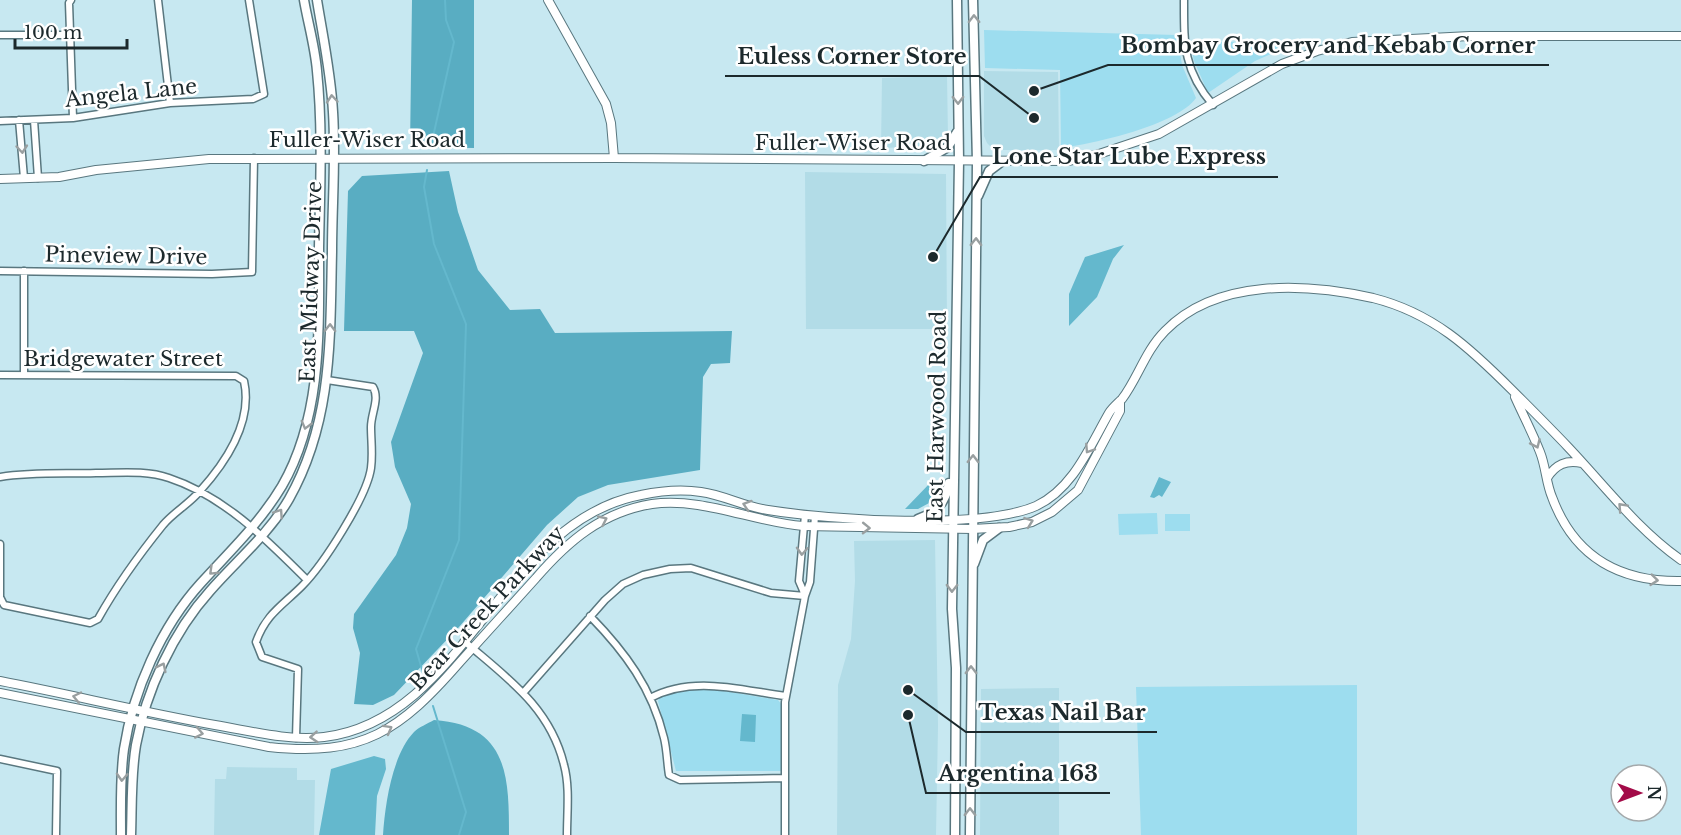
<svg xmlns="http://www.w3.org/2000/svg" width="1681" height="835" font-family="'Libre Baskerville',serif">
	<rect width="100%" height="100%" fill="#c7e8f1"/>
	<path fill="#b2dce7" d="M984,71L1058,72L1059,150H994L987,143L984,136Z
		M947,76L948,138L941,146L881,148L882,78Z
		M805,172L946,174L947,329H806Z
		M935,540L938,726L936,835H837L838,685L851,639L855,581L854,541Z
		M1059,688V835H980L981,689Z
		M227,767L297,768V780H315L314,835H214L215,779H226Z"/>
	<path fill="#9dddef" d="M984,30L1177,35L1182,65L1196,98C1177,125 1093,144 1061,148L1060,70L985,68Z
		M1302,40L1255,61L1208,93L1194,61L1190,43Z
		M1157,513L1158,534L1119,535L1118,514Z
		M1165,514H1190V531H1165Z
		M1357,685V835H1141L1136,687Z
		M695,686L778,700L782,705L781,771H676L658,701L660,697Z"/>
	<path fill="#59adc2" d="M412,0H474V148L410,147Z
		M449,171L458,212L478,270L510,310L540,309L555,333L732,331L730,363L711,364L703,377L700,470L608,485L578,497L547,525L459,627L394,695L373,705L354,704L360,653L353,628L354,614L396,555L407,528L411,504L395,467L391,442L423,353L414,331H344L348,191L362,176Z
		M434,720C508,725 509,776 509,835H383C385,805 392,755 414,732C419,727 427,724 434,720Z"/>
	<path fill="#64b8cd" d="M1124,245L1113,259L1097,297L1069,326V294L1085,257Z
		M1159,477L1171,482L1162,497L1159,495L1154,498L1150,497Z
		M932,481L931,502L918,509H905Z
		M742,714L756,715L755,742L740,741Z
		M374,756L385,759L386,769L377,796L375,835H319L331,769Z"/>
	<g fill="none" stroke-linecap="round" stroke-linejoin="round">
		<path stroke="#64b8cd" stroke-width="2" d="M431,146L454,42L446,20L445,0
			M423,673L416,649L459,540L466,324L434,244L424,187L427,170
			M433,706L466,812L459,835"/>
		<g stroke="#59777f" stroke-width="9">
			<path id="minor" d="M71,0L69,3L73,118
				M158,0L170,103
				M1184,0C1184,44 1183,70 1213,105
				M0,35H69
				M19,120L24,178
				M34,120L38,178
				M0,121L73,118L170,103L253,99L264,94L249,0
				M0,271L212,274L252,272L254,158
				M24,271V375
				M0,375L236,376L244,381C253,422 227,461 200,491C189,504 174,512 163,525C138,556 117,585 98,619L90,623L4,605L0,597V544
				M0,477C32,472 63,474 96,473C119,473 146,470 169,478C224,496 267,540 307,580
				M805,515L799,581L805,595
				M590,616C625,652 652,688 664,738C667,750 667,763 669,775L680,780L784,778
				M464,641C507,678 550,707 564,765C570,787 567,812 567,835
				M523,693L605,600L623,584L643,575L670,569L691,568L771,593L805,596
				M650,698C693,675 740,690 785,696
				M296,738L298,669L262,657L256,642C266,614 282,606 302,586C323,565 367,497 371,468C373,454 371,440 371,427C371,413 380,399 373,387L327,380
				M0,759L57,771L56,835
				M785,835V702L805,596L810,582L815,516"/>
		</g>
		<g stroke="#59777f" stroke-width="10">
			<path id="tertiary" d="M548,0L606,104L611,123L614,158
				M0,179L59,177L96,170L209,159L614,158L1068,161L1096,155L1159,134L1282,64L1317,51L1352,42L1470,36H1681
				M1515,397C1523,415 1533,434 1540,452C1546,467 1546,483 1552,497C1574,557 1619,582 1681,581
				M1547,478C1556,464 1566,460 1582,463
				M0,681C72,695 143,712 215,725C251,731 287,741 324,737C465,720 501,521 641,495C660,491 681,489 701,492C724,495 745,507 768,510C830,520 981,530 1036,506C1073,489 1090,446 1109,413C1112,408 1117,404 1122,399C1138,378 1145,351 1165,331C1217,278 1305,283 1373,298C1433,313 1470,348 1512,390C1531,409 1550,428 1568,447C1605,486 1637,529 1681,560
				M0,693L269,747C363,757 400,731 460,662C485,634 511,606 536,578C568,541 602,512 652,504C703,497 753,522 803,526L972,529L1009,527L1032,522L1052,512L1078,490L1120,411V401"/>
		</g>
		<g stroke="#59777f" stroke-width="11">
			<path id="secondary" d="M924,161L948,147L957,132
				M978,196L989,171L1001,162
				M918,519C937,512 945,504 949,483
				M974,564L983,540L999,528
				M121,835C121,806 120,777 124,749C133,691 161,627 201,583C230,551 260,523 282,486C323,415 319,327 319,248C320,189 323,130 317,71C315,47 308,23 304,0
				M131,835C132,805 131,774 136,745C146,691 173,632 210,591C237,560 268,535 289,499C333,421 330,338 332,252C332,206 336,158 333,112C331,74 323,37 317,0
				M955,835L956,668L952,609L959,161L957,0
				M970,835L977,162L973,0"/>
		</g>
		<use href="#minor" stroke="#fff" stroke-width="6"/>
		<use href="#tertiary" stroke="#fff" stroke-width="8"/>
		<use href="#secondary" stroke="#fff" stroke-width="8"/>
	</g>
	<defs><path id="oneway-chevron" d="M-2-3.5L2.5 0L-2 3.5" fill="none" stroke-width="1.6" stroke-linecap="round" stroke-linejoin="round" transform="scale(1.5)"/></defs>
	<g stroke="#999fa0">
		<use href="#oneway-chevron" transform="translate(974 19) rotate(-91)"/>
		<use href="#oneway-chevron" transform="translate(332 99) rotate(-95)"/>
		<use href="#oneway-chevron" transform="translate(958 100) rotate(89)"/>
		<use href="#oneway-chevron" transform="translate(22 149) rotate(85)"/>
		<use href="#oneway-chevron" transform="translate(976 242) rotate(-89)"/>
		<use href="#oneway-chevron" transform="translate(330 328) rotate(-89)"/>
		<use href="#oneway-chevron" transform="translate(306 425) rotate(105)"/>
		<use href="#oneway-chevron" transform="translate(1536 444) rotate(66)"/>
		<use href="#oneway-chevron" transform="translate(1089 449) rotate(123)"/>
		<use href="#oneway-chevron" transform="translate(973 459) rotate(-89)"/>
		<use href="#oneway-chevron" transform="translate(747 505) rotate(-162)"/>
		<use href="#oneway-chevron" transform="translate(1622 507) rotate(-133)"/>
		<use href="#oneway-chevron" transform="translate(279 513) rotate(-56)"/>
		<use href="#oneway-chevron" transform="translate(603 520) rotate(-25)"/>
		<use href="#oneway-chevron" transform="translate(1029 522) rotate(-20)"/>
		<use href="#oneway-chevron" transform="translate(866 528) rotate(1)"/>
		<use href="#oneway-chevron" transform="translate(802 551) rotate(93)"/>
		<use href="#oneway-chevron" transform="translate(213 571) rotate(136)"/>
		<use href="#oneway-chevron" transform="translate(1654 580) rotate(6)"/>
		<use href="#oneway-chevron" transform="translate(952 588) rotate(91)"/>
		<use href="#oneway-chevron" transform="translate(162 667) rotate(-64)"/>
		<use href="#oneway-chevron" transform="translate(971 670) rotate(-90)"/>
		<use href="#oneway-chevron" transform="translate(77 697) rotate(-168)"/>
		<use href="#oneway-chevron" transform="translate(388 729) rotate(-29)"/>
		<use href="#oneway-chevron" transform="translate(199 733) rotate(11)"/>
		<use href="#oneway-chevron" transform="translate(314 737) rotate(176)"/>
		<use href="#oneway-chevron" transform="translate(122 777) rotate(93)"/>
		<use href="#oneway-chevron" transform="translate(970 812) rotate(-90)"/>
	</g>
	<g text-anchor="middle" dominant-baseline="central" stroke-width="5" stroke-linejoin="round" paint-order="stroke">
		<g font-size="21" fill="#1c292c" stroke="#fff">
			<text transform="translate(131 93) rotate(-6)">Angela Lane</text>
			<text x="367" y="140">Fuller-Wiser Road</text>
			<text x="853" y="143">Fuller-Wiser Road</text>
			<text transform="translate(126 256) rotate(1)">Pineview Drive</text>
			<text transform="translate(311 282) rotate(-88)">East Midway Drive</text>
			<text x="123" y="359">Bridgewater Street</text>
			<text transform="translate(937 417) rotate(-89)">East Harwood Road</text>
			<text transform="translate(487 608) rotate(-47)">Bear Creek Parkway</text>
		</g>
	</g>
	<path fill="none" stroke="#1c292c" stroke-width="2" d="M1034 91L1108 65H1549M1034 118L979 76H725M933 257L980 177H1278M908 690L966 732H1157M908 715L926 793H1110"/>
	<g fill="#1c292c" stroke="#fff" stroke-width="2">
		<circle cx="1034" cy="91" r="6"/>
		<circle cx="1034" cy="118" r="6"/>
		<circle cx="933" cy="257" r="6"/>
		<circle cx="908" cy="690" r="6"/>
		<circle cx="908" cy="715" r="6"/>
	</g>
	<g font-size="22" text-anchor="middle" font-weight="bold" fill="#1c292c" stroke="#fff" stroke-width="5" stroke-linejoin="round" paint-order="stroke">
		<text x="1328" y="53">Bombay Grocery and Kebab Corner</text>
		<text x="852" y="64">Euless Corner Store</text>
		<text x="1129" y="164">Lone Star Lube Express</text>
		<text x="1062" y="720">Texas Nail Bar</text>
		<text x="1018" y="781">Argentina 163</text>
	</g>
	<g transform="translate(1639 793) rotate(90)"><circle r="28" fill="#ffffff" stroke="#a4a9ab" stroke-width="1.5"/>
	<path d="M0-4.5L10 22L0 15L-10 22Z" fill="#a30b48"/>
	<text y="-9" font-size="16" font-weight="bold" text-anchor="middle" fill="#1c292c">N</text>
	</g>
	<path d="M15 39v9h112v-9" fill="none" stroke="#1c292c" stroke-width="3"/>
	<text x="24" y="39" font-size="18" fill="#1c292c" stroke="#ffffff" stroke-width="4.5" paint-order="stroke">100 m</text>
</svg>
